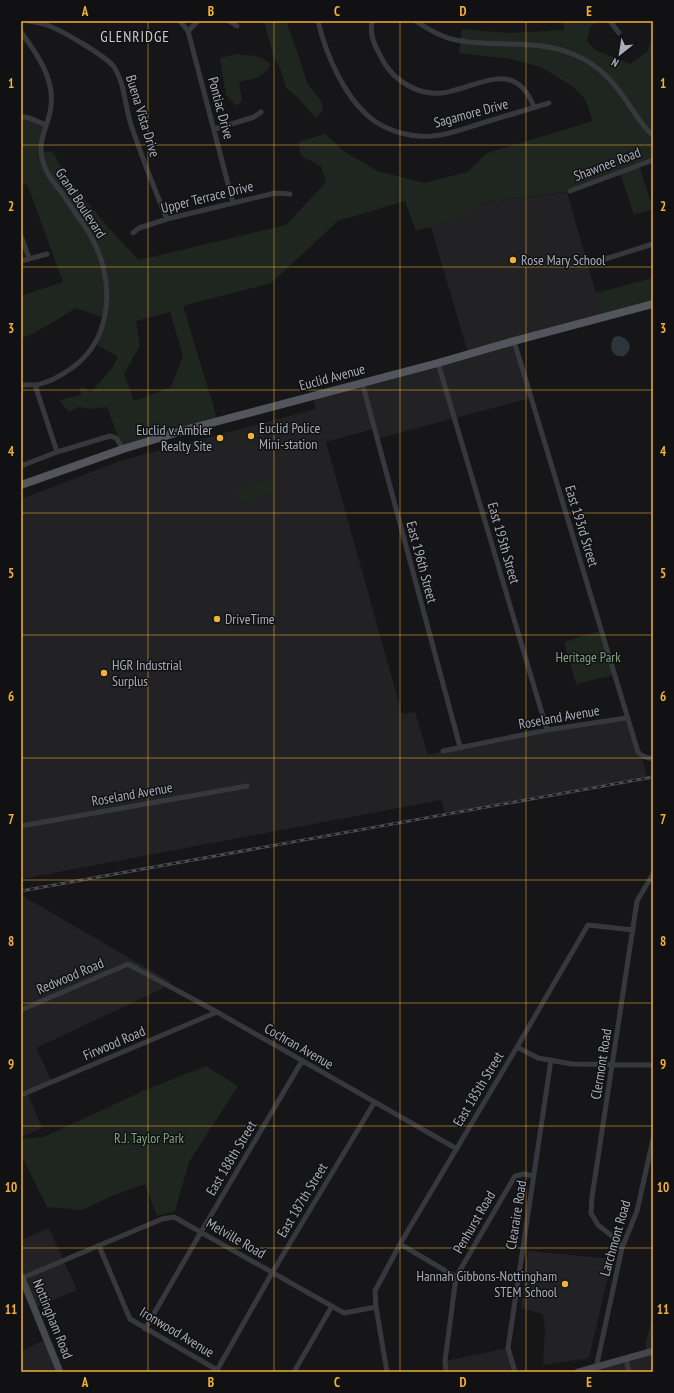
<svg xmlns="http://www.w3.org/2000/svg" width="674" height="1393" font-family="'PT Sans Narrow',sans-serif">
	<rect width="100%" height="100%" fill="#161618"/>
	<path fill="#222225" d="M567,192L603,317L514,341L531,398L376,439L373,429L326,442L402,714L415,712L428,755L460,747L626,718L642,756L647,778L445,814L441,800L21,879V499L123,460L316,409L313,396L468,353L431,227L460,218L482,203Z
		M21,895L171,982L168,986L36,1048L52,1082L27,1092L42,1128L21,1137Z
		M49,1228L77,1290L34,1308L21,1275V1240Z
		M528,1251L612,1259L589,1358L543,1365L545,1329L543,1314L521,1308Z
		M47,1339L60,1372H21V1351Z
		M508,1348L515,1372H446L445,1361Z
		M653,1351V1372H578Z"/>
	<path fill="#1e261f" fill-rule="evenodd" d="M264,21H286L301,63L307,83L321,101L323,110L316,118L296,96L286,88L280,68L273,55Z
		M563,21H598L590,27L587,41L595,50L630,64L648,51L653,32V160L639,165L653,209L634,215L620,173L570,191L482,203L460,218L416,231L405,201L338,221L271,283L183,306L218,421L123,449L107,407L89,409L78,407L69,412L59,400L81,395L80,388L82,387L91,392L112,368L118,357L94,343L105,318L76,308L45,327L21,339V296L63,282L27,184L21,186V117L46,125L41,153L52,151L70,182L115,235L139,260L286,225L326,182L321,166L301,156L298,142L325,134L345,152L378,171L424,183L467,172L487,153L593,121L585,99L572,86L541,67L510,59L459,53L462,29L509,33L564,30ZM170,312L183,356L171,387L134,401L124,374L140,345L136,321Z
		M238,54L260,57L271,64C265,78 252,79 239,82L242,101L237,106L226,95L220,58Z
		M653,278V304L603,317L596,293Z
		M275,477L279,492L241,503L237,488Z
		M600,631L614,675L576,684L564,642Z
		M206,1066L238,1086L189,1162L175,1211L157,1216L145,1184L114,1195L83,1210L47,1207L21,1154V1139L44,1137L143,1091Z
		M653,1313V1351L646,1353V1342Z"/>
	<path fill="#2c353c" d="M619,336C630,339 634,349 624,356C612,358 608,347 614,337Z"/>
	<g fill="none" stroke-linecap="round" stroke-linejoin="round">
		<path stroke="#37383d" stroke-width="5" d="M29,21C35,22 41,23 47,25C61,30 106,56 114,67C125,84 125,106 131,125C142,157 154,188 167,219
			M180,21L188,31L233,203
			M229,21L237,26
			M318,21C326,55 346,102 376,122C391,132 414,138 432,136C448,135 463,129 479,124C502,117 526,110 549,103
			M372,21C369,37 376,47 383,61C390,73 397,79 409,86C418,91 430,94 441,93C447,93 453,90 459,89C492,79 518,66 534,107
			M416,21C429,30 445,39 461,41C498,47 539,39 575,55C600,65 616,85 630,106C637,116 643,128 653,135
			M610,21L619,33
			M188,31L198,21
			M21,32C38,55 57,82 50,112C46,131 37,142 43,162C46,174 55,184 62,193C71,207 81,220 89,233C115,275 115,337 72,368C62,375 48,383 36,385C31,385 26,384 21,386
			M21,117C30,116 38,122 46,125
			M215,129L254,117L261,112
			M570,191L653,160
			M133,233L139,228L167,219L233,203L275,193L290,194
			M21,236L29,258
			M21,261L47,254
			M586,265L653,244
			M514,341L638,752C642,756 647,759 653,758
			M438,363L547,730
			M362,382L460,747
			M35,385L57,452
			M21,466L57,452L110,436L116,438L123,449
			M443,751L547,730L626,718
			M21,826L247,786
			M21,1010L128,964L217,1012L457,1149
			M517,1047L538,1058L572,1064L653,1065
			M21,1095L217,1012
			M400,1244L456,1277
			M99,1246L130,1319L217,1370
			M622,1248L612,1236L598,1225L591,1213L592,1197L637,901L653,874
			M22,1278L162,1219L174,1217L344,1313L376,1307
			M145,1329L201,1232L302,1061
			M626,1359L629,1372
			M596,1368L622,1248L637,1211L653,1139
			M216,1372L272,1273L374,1103
			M294,1372L332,1306
			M387,1372L376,1307L375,1291L400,1244L517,1047L588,925L633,930
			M446,1372L445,1361L456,1277L515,1176L524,1174L534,1176
			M515,1372L508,1348L551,1060"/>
		<path stroke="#45474d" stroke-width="7" d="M21,1276L60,1372
			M578,1372L653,1351"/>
		<path stroke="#53555c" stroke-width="8" d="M21,485L123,449L192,428L438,363L514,341L653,304"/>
		<g stroke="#4a4c52" stroke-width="3">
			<path id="rail" d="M21,891L653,777"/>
		</g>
		<use href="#rail" stroke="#111113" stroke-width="1.5" stroke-dasharray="4.5" stroke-linecap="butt"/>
	</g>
	<path fill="none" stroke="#f2b134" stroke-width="1" stroke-opacity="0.55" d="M148,21V1372M274,21V1372M400,21V1372M526,21V1372M21,145H653M21,267H653M21,390H653M21,513H653M21,635H653M21,758H653M21,880H653M21,1003H653M21,1126H653M21,1248H653"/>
	<g fill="#f2b134" stroke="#111113" stroke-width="1.5">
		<circle cx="513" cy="260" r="4"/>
		<circle cx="251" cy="436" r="4"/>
		<circle cx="220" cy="438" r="4"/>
		<circle cx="217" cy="619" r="4"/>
		<circle cx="104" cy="673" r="4"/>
		<circle cx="565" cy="1284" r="4"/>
	</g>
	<g text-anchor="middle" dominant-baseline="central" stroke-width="3" stroke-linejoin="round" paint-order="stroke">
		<g font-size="14" fill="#a8adb8" stroke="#111113">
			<text transform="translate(221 108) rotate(75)">Pontiac Drive</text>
			<text transform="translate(471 113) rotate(-15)">Sagamore Drive</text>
			<text transform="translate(143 116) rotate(73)">Buena Vista Drive</text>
			<text transform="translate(607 164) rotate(-21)">Shawnee Road</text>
			<text transform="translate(207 197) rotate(-14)">Upper Terrace Drive</text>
			<text transform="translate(81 203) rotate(57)">Grand Boulevard</text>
			<text transform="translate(332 377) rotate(-15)">Euclid Avenue</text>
			<text transform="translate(582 526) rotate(73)">East 193rd Street</text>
			<text transform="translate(504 543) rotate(74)">East 195th Street</text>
			<text transform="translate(422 562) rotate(75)">East 196th Street</text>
			<text transform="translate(559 717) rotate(-10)">Roseland Avenue</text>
			<text transform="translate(132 794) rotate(-10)">Roseland Avenue</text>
			<text transform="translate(70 976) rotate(-23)">Redwood Road</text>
			<text transform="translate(114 1043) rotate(-23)">Firwood Road</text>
			<text transform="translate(299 1046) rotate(30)">Cochran Avenue</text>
			<text transform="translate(601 1064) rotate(-81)">Clermont Road</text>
			<text transform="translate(478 1089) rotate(-59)">East 185th Street</text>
			<text transform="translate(231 1158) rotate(-59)">East 188th Street</text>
			<text transform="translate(302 1200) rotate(-59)">East 187th Street</text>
			<text transform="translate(516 1215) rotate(-81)">Clearaire Road</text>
			<text transform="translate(474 1222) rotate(-60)">Penhurst Road</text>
			<text transform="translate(236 1238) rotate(30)">Melville Road</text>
			<text transform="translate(615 1238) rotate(-74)">Larchmont Road</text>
			<text transform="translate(53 1319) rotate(68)">Nottingham Road</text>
			<text transform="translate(177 1332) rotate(31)">Ironwood Avenue</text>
		</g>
		<g font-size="14" fill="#a8adb8" stroke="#111113" text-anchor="start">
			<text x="521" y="260">Rose Mary School</text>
			<text x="259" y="428">Euclid Police<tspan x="259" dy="16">Mini-station</tspan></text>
			<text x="212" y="430" text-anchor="end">Euclid v. Ambler<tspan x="212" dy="16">Realty Site</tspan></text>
			<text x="225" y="619">DriveTime</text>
			<text x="112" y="665">HGR Industrial<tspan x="112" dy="16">Surplus</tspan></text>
			<text x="557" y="1276" text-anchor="end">Hannah Gibbons-Nottingham<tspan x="557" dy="16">STEM School</tspan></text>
		</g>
		<g font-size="14" fill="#7fa381" stroke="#111113">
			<text x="588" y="657">Heritage Park</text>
			<text x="149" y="1138">R.J. Taylor Park</text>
		</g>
		<g font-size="15" letter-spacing="1" fill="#c9ccd4" stroke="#111113">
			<text x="135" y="36">GLENRIDGE</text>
		</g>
	</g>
	<rect width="674" height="1393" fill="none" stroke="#111113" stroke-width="44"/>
	<g transform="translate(620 54) rotate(210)" stroke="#111113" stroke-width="3" paint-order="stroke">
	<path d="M0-3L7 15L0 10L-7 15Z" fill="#a8adb8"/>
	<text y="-6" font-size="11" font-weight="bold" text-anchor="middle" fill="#a8adb8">N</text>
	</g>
	<rect x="22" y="22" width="630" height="1349" fill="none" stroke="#f2b134" stroke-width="1.5"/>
	<g font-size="13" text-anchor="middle" font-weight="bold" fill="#f2b134">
		<text x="85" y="16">A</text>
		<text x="211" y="16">B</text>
		<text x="337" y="16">C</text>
		<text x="463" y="16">D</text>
		<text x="589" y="16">E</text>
		<text x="11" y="88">1</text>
		<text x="663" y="88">1</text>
		<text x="11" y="211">2</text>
		<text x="663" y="211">2</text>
		<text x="11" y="333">3</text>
		<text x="663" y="333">3</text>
		<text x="11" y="456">4</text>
		<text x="663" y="456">4</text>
		<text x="11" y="578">5</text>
		<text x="663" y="578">5</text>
		<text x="11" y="701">6</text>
		<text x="663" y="701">6</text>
		<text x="11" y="824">7</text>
		<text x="663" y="824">7</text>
		<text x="11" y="946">8</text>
		<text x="663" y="946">8</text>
		<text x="11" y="1069">9</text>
		<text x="663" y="1069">9</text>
		<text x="11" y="1192">10</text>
		<text x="663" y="1192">10</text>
		<text x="11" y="1314">11</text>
		<text x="663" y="1314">11</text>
		<text x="85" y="1387">A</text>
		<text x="211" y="1387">B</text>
		<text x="337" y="1387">C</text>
		<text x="463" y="1387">D</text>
		<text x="589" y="1387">E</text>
	</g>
</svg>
